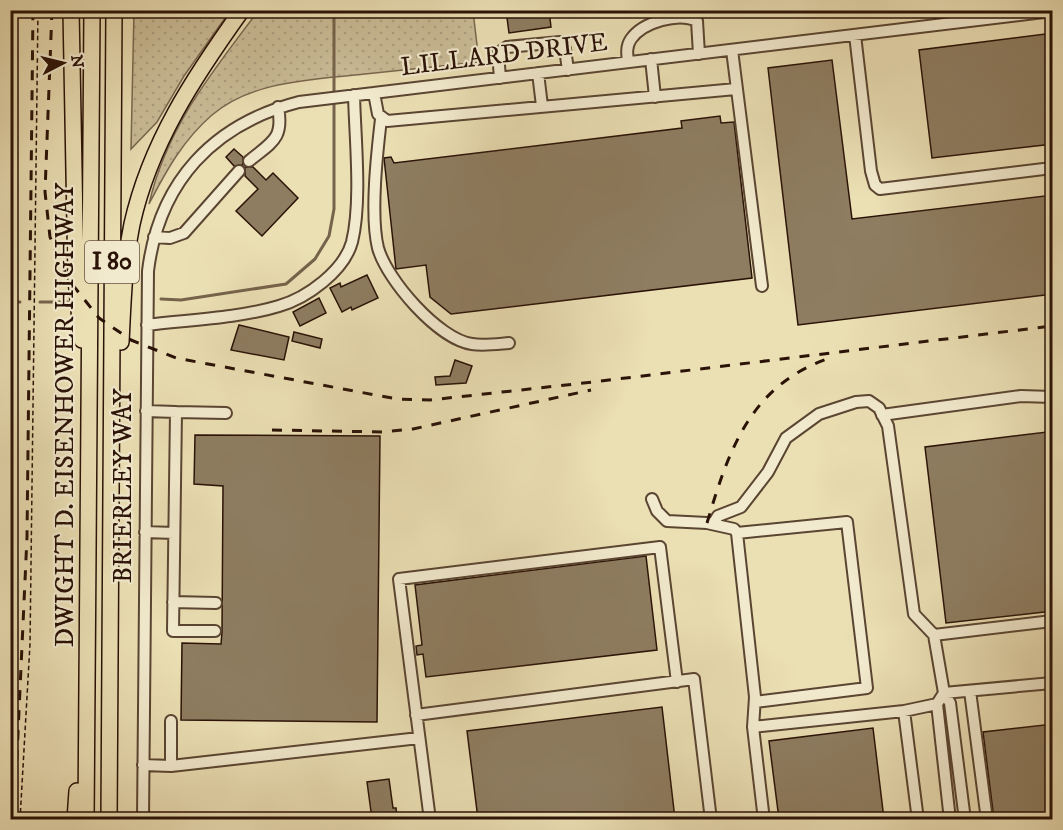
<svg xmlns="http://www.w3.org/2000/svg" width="1063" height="830" font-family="'IM FELL DW Pica',serif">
	<defs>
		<pattern id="grass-dots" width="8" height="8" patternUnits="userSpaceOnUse" patternTransform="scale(1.5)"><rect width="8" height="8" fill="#cabc97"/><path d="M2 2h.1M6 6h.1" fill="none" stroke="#aea181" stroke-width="1.8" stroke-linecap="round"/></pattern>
	</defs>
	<rect width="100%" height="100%" fill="#ebdfb4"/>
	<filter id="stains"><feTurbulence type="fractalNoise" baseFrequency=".00333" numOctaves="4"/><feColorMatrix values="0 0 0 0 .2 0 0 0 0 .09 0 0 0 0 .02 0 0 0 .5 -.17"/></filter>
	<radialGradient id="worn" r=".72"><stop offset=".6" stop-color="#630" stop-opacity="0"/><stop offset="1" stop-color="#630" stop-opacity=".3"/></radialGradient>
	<path fill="url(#grass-dots)" stroke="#7a674f" stroke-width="1.5" d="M134,11H230L184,76L157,122L131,149Z
		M258,11H473L479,62C441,66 403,70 365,74C314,80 253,80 212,115C183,140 166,171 149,204C167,126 211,74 258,11Z"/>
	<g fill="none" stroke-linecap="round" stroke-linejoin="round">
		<path stroke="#76634b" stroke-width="3" d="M161,299L181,300L286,284L315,259L329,236L334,209V10
			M10,302H20
			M40,302H68"/>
	</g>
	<path fill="#8e7d61" stroke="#2a1207" stroke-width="1.5" d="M506,10H549L551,27L509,33Z
		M1053,33V144L932,158L919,50Z
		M832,60L852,219L1053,195V294L798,325L768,68Z
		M720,116L721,123L734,122L752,278L451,314L430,297L426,265L396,269L384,158L391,157L394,163L682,128L681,121Z
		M234,149L243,157V165L234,166L226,157Z
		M245,167H253L266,180L273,173L298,198L262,236L236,211L258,189L245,176Z
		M367,275L378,298L352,310L351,307L342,312L330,288L340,283L341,287Z
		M319,298L326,313L300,326L293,312Z
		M239,325L289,337L284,360L231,350Z
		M294,332L322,339L320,348L292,341Z
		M455,360L472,366L466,383L436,385L435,377L450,376Z
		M1047,432L1053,481V611L946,623L925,447Z
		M195,435L380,436L377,722L181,720L182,643L221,644L222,632L223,486L194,484Z
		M646,556L657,650L426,677L423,654L417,655L416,646L422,645L415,585Z
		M662,707L675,819H478L467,731Z
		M1053,724V819H994L983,732Z
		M873,728L884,819H779L769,741Z
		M389,779L393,808H396L397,817L394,819H372L367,782Z"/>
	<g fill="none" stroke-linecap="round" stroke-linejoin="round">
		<g stroke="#5a4532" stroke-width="14">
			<path id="minor" d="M855,35L871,171L875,185L880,189L1052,168
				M732,50L762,286
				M651,59L655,97
				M628,62C627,54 626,46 631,39C643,22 678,12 697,21L699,54
				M538,73L542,106
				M500,78L498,53L507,47L560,42L565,49L568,70
				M374,93L378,114L387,121L736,89
				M381,119C377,153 370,215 378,248C387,280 438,339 472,344C483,346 497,344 509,343
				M249,161C272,142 284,139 278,107
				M154,237L170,238L184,233L239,171
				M147,325C187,320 240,318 279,306C307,298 344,271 352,242C362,201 355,138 354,95
				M146,411L176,412L173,631H215
				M176,412L226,413
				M882,415L1021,396L1052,397
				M652,499L657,511L667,521L707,523L734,529L737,533
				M713,524L718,516L741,507L768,472L786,438L819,414L856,402L869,401L879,408L888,426L914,614L934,635
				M145,532L174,533
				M173,602L216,603
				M1052,621L934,635L944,693L1052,683
				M970,691L987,820
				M904,711L918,820
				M416,715L694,679L711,820
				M753,727L755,697L737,533L847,522L867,688L755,702
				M143,765L171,766L419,738
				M171,766V721
				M143,820L148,271C159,182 213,124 299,102L1052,11
				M430,820L399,579L660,547L677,682
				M764,820L753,727L904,711L937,704
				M950,820L937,704L944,693L950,703L965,820"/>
		</g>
		<g stroke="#2a1207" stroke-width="18">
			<path id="highway" d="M71,10L76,279L82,340
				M121,342C123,303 124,263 132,224C150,143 194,77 242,10
				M75,820L77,791
				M86,820L92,10
				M109,820L114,10"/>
		</g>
		<path stroke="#2a1207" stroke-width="1.5" stroke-dasharray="4.5 3" stroke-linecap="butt" d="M20,820L30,644L38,10"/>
		<use href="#minor" stroke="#f2eace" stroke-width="10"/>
		<use href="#highway" stroke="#ebdfb4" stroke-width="15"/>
		<path stroke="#2a1207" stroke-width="3" stroke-dasharray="10 10" stroke-linecap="butt" d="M52,10L45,192L50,237L68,279L99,318L131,340L176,358L397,399L430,400L593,382L1052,326
			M272,430L383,432L413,429L591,390
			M707,523C729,449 751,383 833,357
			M14,820L27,537L33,10"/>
	</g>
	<g text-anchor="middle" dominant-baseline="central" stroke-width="4.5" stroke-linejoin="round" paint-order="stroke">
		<rect fill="#f2eace" stroke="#665343" stroke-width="1.5" x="85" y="241" width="54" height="42" rx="4.5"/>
		<g font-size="24" font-weight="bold" fill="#2a1207">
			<text x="112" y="262">I 80</text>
		</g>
		<g font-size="26" fill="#2a1207" stroke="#f2eace">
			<text transform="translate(504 55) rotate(-7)">LILLARD DRIVE</text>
			<text transform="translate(65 415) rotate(-90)">DWIGHT D. EISENHOWER HIGHWAY</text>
			<text transform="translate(123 486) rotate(-90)">BRIERLEY WAY</text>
		</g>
	</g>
	<rect width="1063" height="830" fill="none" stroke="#ebdfb4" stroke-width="36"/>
	<rect x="12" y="12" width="1039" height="806" fill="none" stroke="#2a1207" stroke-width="3"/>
	<rect x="18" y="18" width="1027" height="794" fill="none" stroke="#2a1207" stroke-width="1.5"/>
	<g transform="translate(63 63) rotate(83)" stroke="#f2eace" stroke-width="4.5" paint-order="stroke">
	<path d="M0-4.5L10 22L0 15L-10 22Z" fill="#2a1207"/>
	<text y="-9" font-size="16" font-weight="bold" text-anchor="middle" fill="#2a1207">N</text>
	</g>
	<rect width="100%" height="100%" filter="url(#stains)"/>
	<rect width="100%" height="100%" fill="url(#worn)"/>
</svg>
